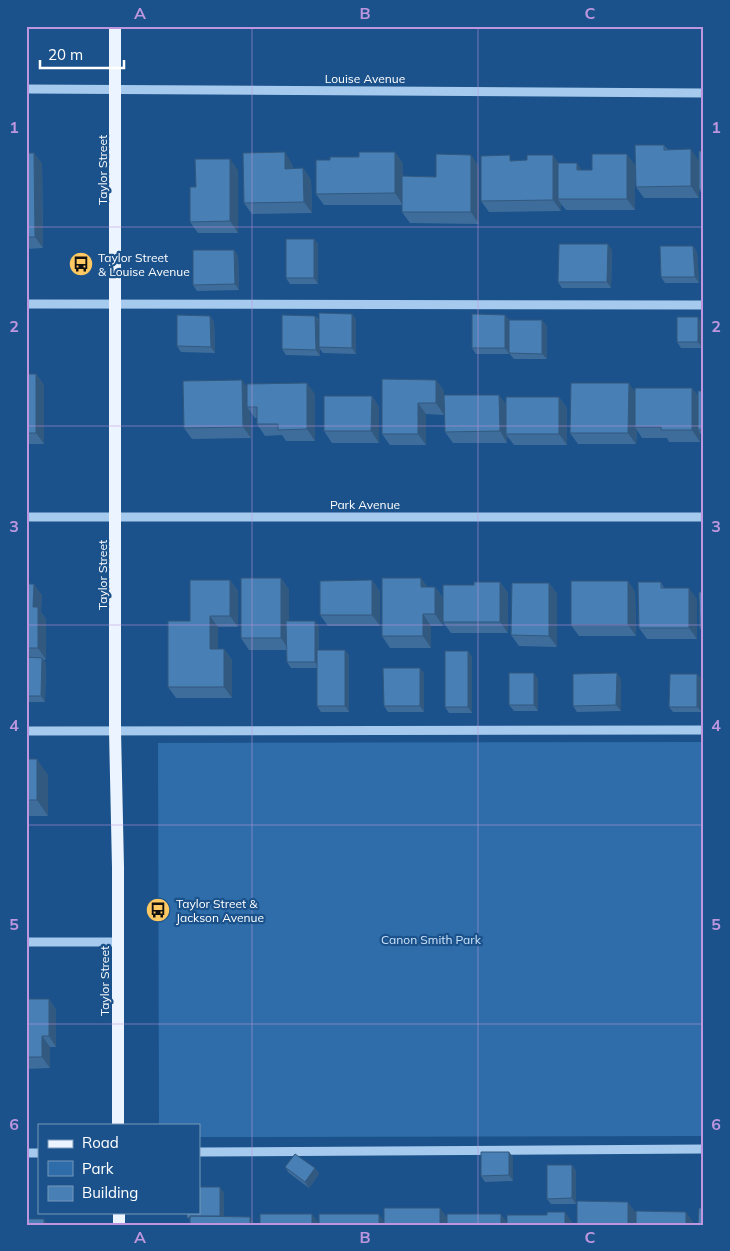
<svg xmlns="http://www.w3.org/2000/svg" width="730" height="1251" font-family="Mulish,sans-serif">
	<rect width="100%" height="100%" fill="#1b528b"/>
	<path fill="#2e6da9" d="M704,742V1136L199,1137V1125H159L158,743Z"/>
	<g fill="none" stroke-linecap="round" stroke-linejoin="round">
		<path stroke="#a6caed" stroke-width="9" d="M26,89L704,93
			M26,304L704,305
			M26,517H704
			M26,731L704,730
			M26,942H118
			M199,1152L704,1149
			M26,1153H39"/>
		<path stroke="#ecf5ff" stroke-width="12" d="M115,26V731L118,867V1125
			M119,1212V1225"/>
	</g>
	<path fill="#3e6d9c" d="M664,145L668,150L699,161V198H644L636,187Z
		M704,151V196L699,190Z
		M395,152L403,164V176L436,177L479,166V224L410,223L402,212V205H324L316,194L330,160Z
		M26,153H34L42,164L43,248L26,249Z
		M513,161L558,163L581,170H592L635,165V210H566L561,204V211L489,212L481,201Z
		M292,164L293,169L303,168L311,180L312,213L252,214L244,203Z
		M238,170V233H198L190,222L196,187Z
		M314,239L318,244V284H290L286,278Z
		M693,246L697,252L699,283H665L661,277Z
		M234,250L238,256L239,290L197,291L193,285Z
		M612,250L611,288H562L558,282Z
		M352,314L356,320V354L323,353L320,349V356L286,355L282,349L315,316L319,320Z
		M505,315L509,320V354H476L472,348Z
		M210,316L214,322L215,353L181,352L177,346Z
		M702,323V348H681L677,342Z
		M547,326V359H514L509,353Z
		M26,374H36L44,385V444H26Z
		M436,380L444,391V415L426,414V445H390L382,434Z
		M247,387L315,394V441H286L282,435L265,436L257,424V418H255L250,411L251,438L192,439L184,428Z
		M692,388L698,397L704,391V438L700,433V442H669L667,438H642L637,430L636,444H578L570,433L635,391Z
		M499,395L506,405L559,397L567,408V445H514L507,436V443H453L445,432Z
		M372,396L379,407V443H332L324,431Z
		M281,578L289,590V621H315L319,627V650H345L349,656V712H321L317,706V668H291L287,662L286,650H249L241,638Z
		M421,578L427,587H435L443,598V626H431V648H390L382,636Z
		M230,580L238,591V627H218V649H224L232,660V698H176L168,687L190,621Z
		M372,580L380,592V626H328L320,615Z
		M628,581L635,592L636,636H579L571,625Z
		M500,582L508,593V633H451L443,622L474,585Z
		M661,582L664,588L697,599V639H647L639,628Z
		M549,583L557,594V647L519,646L511,635Z
		M26,584L42,595L41,612L46,619V660H43L46,663L45,702H26Z
		M704,592V634L700,629Z
		M468,651L472,657V713H449L445,707Z
		M704,670V711L702,708V712H673L669,707L697,674L701,679Z
		M424,673V712H388L384,706Z
		M538,679V711H514L509,705Z
		M621,679V711L577,712L573,706Z
		M26,759L48,775V816H26Z
		M26,999H49L56,1010V1047H50V1068L26,1069Z
		M513,1157V1181L485,1182L481,1176Z
		M572,1165L576,1171V1204H551L547,1199Z
		M285,1167L315,1168L319,1174L309,1188L289,1173Z"/>
	<path fill="#32597f" d="M691,149L699,161V198L691,186Z
		M285,152L292,164L293,180L285,169Z
		M395,152L403,164V205L395,193Z
		M34,153L42,164L43,248L35,237Z
		M627,154L635,165V210L627,199Z
		M471,155L479,166V224L471,212Z
		M553,155L561,167L558,199L561,204V211L553,200Z
		M230,159L238,170V233L230,221Z
		M577,163L585,175L577,170Z
		M303,168L311,180L312,213L304,202Z
		M314,239L318,244V284L314,278Z
		M608,244L612,250L611,288L607,282Z
		M693,246L697,252L699,283L695,277Z
		M234,250L238,256L239,290L235,284Z
		M352,314L356,320V354L352,348Z
		M505,315L509,320V354L505,348Z
		M210,316L214,322L215,353L211,347Z
		M315,316L319,322V347L320,349V356L316,350Z
		M698,317L702,323V348L698,342Z
		M542,320L547,326V359L542,354Z
		M36,374L44,385V444L36,433Z
		M242,380L250,391L247,407L250,411L251,438L243,427Z
		M436,380L444,391V415L436,403Z
		M307,383L315,394V441L307,429Z
		M629,383L637,395L635,427L637,430L636,444L628,433Z
		M692,388L700,399L698,430L700,433V442L692,430Z
		M499,395L507,406L506,434L507,436V443L500,431Z
		M372,396L379,407V443L371,431Z
		M559,397L567,408V445L559,434Z
		M418,403L426,414V445L418,434Z
		M281,578L289,590V650L281,638Z
		M421,578L429,589L421,587Z
		M230,580L238,591V627L230,616Z
		M372,580L380,592V626L372,615Z
		M628,581L635,592L636,636L628,625Z
		M500,582L508,593V633L500,622Z
		M549,583L557,594V647L549,636Z
		M34,584L42,595L41,612L46,619V660L38,648L33,607Z
		M435,587L443,598V626L435,614Z
		M689,588L697,599V639L689,628Z
		M423,614L431,626V648L423,636Z
		M210,616L218,627V660L210,649Z
		M315,621L319,627V668L315,662Z
		M224,649L232,660V698L224,687Z
		M345,650L349,656V712L345,706Z
		M468,651L472,657V713L468,707Z
		M42,658L46,663L45,702L41,696Z
		M420,668L424,673V712L420,706Z
		M534,673L538,679V711L534,705Z
		M617,673L621,679V711L616,705Z
		M697,674L702,680L701,707L702,708V712L697,707Z
		M37,759L48,775V816L37,800Z
		M49,999L56,1010V1047L49,1036Z
		M42,1036L50,1047V1068L42,1057Z
		M509,1152L513,1157V1181L509,1175Z
		M572,1165L576,1171V1204L572,1198Z
		M315,1168L319,1174L309,1188L305,1182Z
		M220,1187L224,1193V1225L220,1219Z
		M628,1202L636,1213V1225H628Z
		M440,1208L448,1219V1225H440Z
		M565,1212L573,1223V1225H565Z
		M686,1212L694,1223V1225H686Z
		M312,1214L320,1225H312Z
		M379,1214L386,1225H379Z
		M501,1214L509,1225H501Z
		M250,1217L255,1225H250Z
		M44,1219L48,1225H44Z"/>
	<path fill="#487fb5" stroke="#32597f" d="M635,145H664V150L691,149V186L636,187Z
		M699,151H704V190H699Z
		M285,152V169L303,168L304,202L244,203L243,153Z
		M359,152H395V193L316,194V160H330V157H359Z
		M26,153H34L35,237H26Z
		M436,154L471,155V212H402V176L436,177Z
		M592,154H627V199H558V163H577V170H592Z
		M510,155V161L527,160V155H553V200L481,201V156Z
		M195,159H230V221L190,222V187H196Z
		M286,239H314V278H286Z
		M559,244H608L607,282H558Z
		M660,246H693L695,277H661Z
		M193,250H234L235,284L193,285Z
		M319,313L352,314V348L319,347Z
		M472,314L505,315V348H472Z
		M177,315L210,316L211,347L177,346Z
		M282,315L315,316L316,350L282,349Z
		M677,317H698V342H677Z
		M509,320H542V354L509,353Z
		M26,374H36V433H26Z
		M382,379L436,380V403H418V434H382Z
		M242,380L243,427L184,428L183,381Z
		M307,383V429L278,430V424H257V407H247V384Z
		M571,383H629L628,433H570Z
		M635,388H692V430H661V427H635Z
		M698,391H704V430H698Z
		M444,395H499L500,431L445,432Z
		M324,396H372L371,431H324Z
		M506,397H559V434H506Z
		M241,578H281V638H241Z
		M382,578H421V587H435V614H423V636H382Z
		M190,580H230V616H210V649H224V687H168V621H190Z
		M372,580V615H320V581Z
		M571,581H628V625H571Z
		M474,582H500V622H443V585H474Z
		M638,582H661V588H689V628H639Z
		M512,583H549V636L511,635Z
		M26,584H34L33,607H38V648H26Z
		M699,592H704V629H700Z
		M286,621H315V662H287Z
		M317,650H345V706H317Z
		M445,651H468V707H445Z
		M26,657L42,658L41,696H26Z
		M383,668H420V706H384Z
		M701,670H704V707H701Z
		M509,673H534V705H509Z
		M617,673L616,705L573,706V674Z
		M670,674H697V707H669Z
		M26,759H37V800H26Z
		M26,999H49V1036H42V1057H26Z
		M481,1152H509V1175L481,1176Z
		M295,1154L315,1168L305,1182L285,1167Z
		M547,1165H572V1198L547,1199Z
		M199,1187H220V1216H190V1218H187V1212H199Z
		M577,1201L628,1202V1225L577,1224Z
		M384,1208H440V1225H384Z
		M699,1208H704V1225H698Z
		M636,1211L686,1212V1225H636Z
		M547,1212H565V1225H507V1215H547Z
		M260,1214H312V1225H260Z
		M319,1214H379V1225H319Z
		M447,1214H501V1225H447Z
		M190,1216L250,1217V1225H190Z
		M26,1219H44V1225H26Z"/>
	<path fill="none" stroke="#bd96df" stroke-width="1" stroke-opacity="0.55" d="M252,26V1225M478,26V1225M26,227H704M26,426H704M26,625H704M26,825H704M26,1024H704"/>
	<defs>
		<g id="bus-disc" transform="scale(1.25)"><circle r="9.5" fill="#fec863" stroke="#1b528b"/><path d="M-5-6H5V4H4V6H2V4H-2V6H-4V4H-5ZM-3.5-4V0h7V-4ZM-3.5 1.2v1.5H-2V1.2ZM2 1.2v1.5H3.5V1.2Z" fill="#111"/></g>
	</defs>
	<g fill-rule="evenodd">
		<use href="#bus-disc" x="81" y="264"/>
		<use href="#bus-disc" x="158" y="910"/>
	</g>
	<g text-anchor="middle" dominant-baseline="central" stroke-width="4.5" stroke-linejoin="round" paint-order="stroke">
		<g font-size="12" fill="#fff" stroke="#1b528b">
			<text x="365" y="78">Louise Avenue</text>
			<text transform="translate(102 170) rotate(-90)">Taylor Street</text>
			<text x="365" y="504">Park Avenue</text>
			<text transform="translate(102 575) rotate(-90)">Taylor Street</text>
			<text transform="translate(104 981) rotate(-90)">Taylor Street</text>
		</g>
		<g font-size="12" fill="#fff" stroke="#1b528b" text-anchor="start">
			<text x="98" y="257">Taylor Street<tspan x="98" dy="14">&amp; Louise Avenue</tspan></text>
			<text x="176" y="903">Taylor Street &amp;<tspan x="176" dy="14">Jackson Avenue</tspan></text>
		</g>
		<g font-size="12" fill="#cce3f9" stroke="#1b528b">
			<text x="431" y="939">Canon Smith Park</text>
		</g>
	</g>
	<rect width="730" height="1251" fill="none" stroke="#1b528b" stroke-width="55"/>
	<rect x="38" y="1124" width="162" height="90" fill="#1b528b" stroke="#7697b9"/>
	<rect x="48" y="1140" width="25" height="8" fill="#ecf5ff" stroke="#7697b9"/>
	<text x="82" y="1148" font-size="15" fill="#ffffff">Road</text>
	<rect x="48" y="1161" width="25" height="15" fill="#2e6da9" stroke="#7697b9"/>
	<text x="82" y="1174" font-size="15" fill="#ffffff">Park</text>
	<rect x="48" y="1186" width="25" height="15" fill="#487fb5" stroke="#7697b9"/>
	<text x="82" y="1198" font-size="15" fill="#ffffff">Building</text>
	<path d="M40 60v8h84v-8" fill="none" stroke="#ffffff" stroke-width="2.5"/>
	<text x="48" y="60" font-size="15" fill="#ffffff" stroke="#1b528b" stroke-width="4" paint-order="stroke">20 m</text>
	<rect x="28" y="28" width="674" height="1196" fill="none" stroke="#bd96df" stroke-width="2"/>
	<g font-size="16" text-anchor="middle" font-weight="bold" fill="#bd96df">
		<text x="140" y="19">A</text>
		<text x="365" y="19">B</text>
		<text x="590" y="19">C</text>
		<text x="14" y="133">1</text>
		<text x="716" y="133">1</text>
		<text x="14" y="332">2</text>
		<text x="716" y="332">2</text>
		<text x="14" y="532">3</text>
		<text x="716" y="532">3</text>
		<text x="14" y="731">4</text>
		<text x="716" y="731">4</text>
		<text x="14" y="930">5</text>
		<text x="716" y="930">5</text>
		<text x="14" y="1130">6</text>
		<text x="716" y="1130">6</text>
		<text x="140" y="1243">A</text>
		<text x="365" y="1243">B</text>
		<text x="590" y="1243">C</text>
	</g>
</svg>
